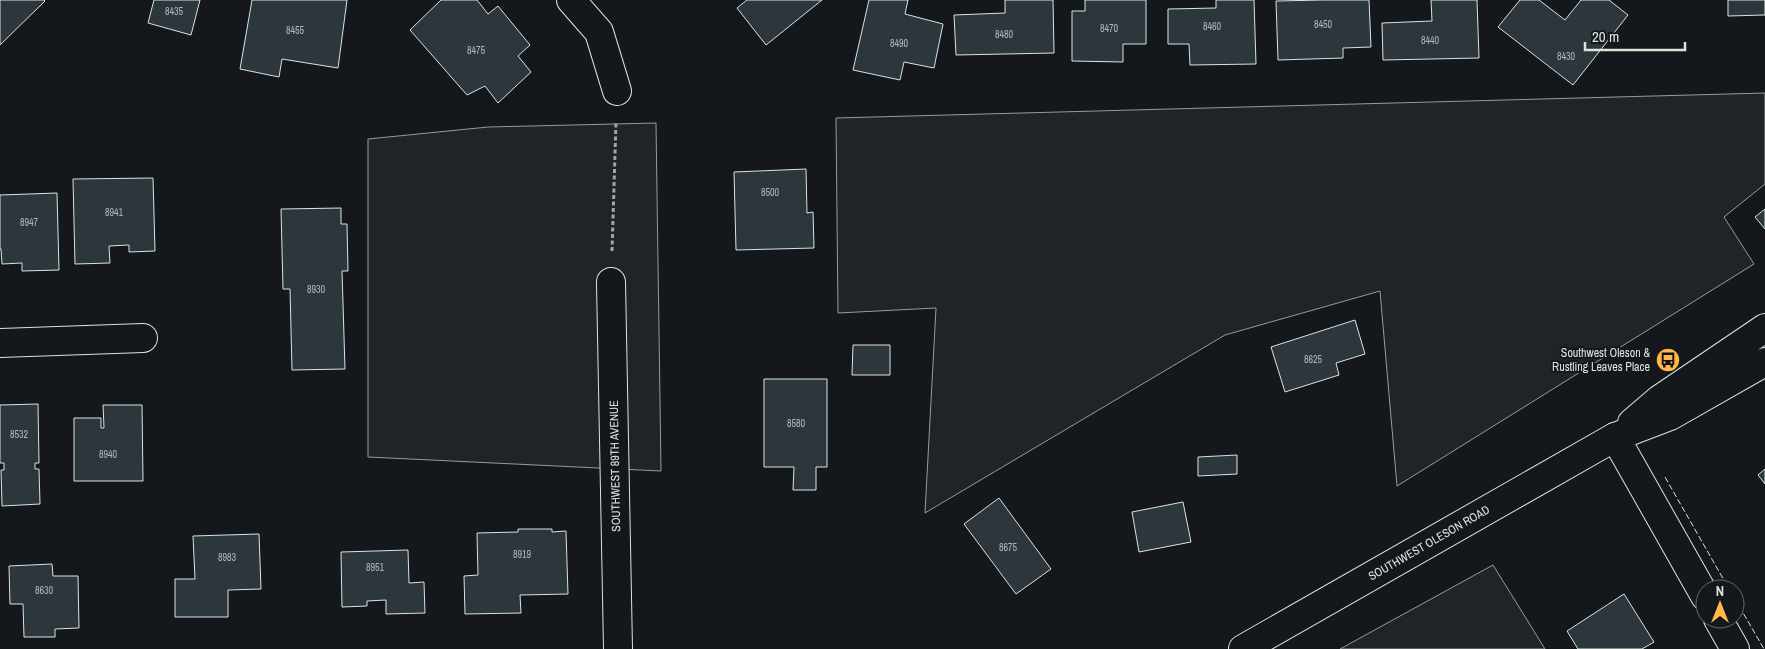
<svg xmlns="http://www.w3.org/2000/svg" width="1765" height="649" font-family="'Archivo Narrow',sans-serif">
	<rect width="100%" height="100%" fill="#14181c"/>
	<path fill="#202428" stroke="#939e99" d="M1765,93V184L1724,217L1754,264L1397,486L1380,291L1225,335L925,513L936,308L838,313L836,118Z
		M656,123L661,471L368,457V139L488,127Z
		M1493,565L1545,649H1340Z"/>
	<path fill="#2c363c" stroke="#d8e6dc" d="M0,0H44L45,1L0,45Z
		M154,0H200L191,35L148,23Z
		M252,0H347L338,68L282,59L279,77L240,69Z
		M441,0H477L488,14L498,6L530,45L518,56L531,72L498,103L485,86L467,95L410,30Z
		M747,0H822L766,45L737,8Z
		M869,0H908L905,14L943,24L934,68L904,62L900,80L853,70Z
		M1005,0H1053L1054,53L956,55L954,15L1005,13Z
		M1085,0H1146V44H1123V62L1072,61V11H1085Z
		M1216,0H1254L1256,64L1190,65L1189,44H1168V9L1216,8Z
		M1324,0H1369L1371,47L1343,48V58L1278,60L1276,1Z
		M1431,0H1477L1479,58L1383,60L1382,23L1432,21Z
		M1520,0H1539L1565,20L1581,0H1609L1628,15L1573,85L1498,27Z
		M1728,0H1765V15L1728,16Z
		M806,169L807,213L813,212L814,248L736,250L734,172Z
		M153,178L155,251L129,252V245L109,246L110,263L75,264L73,179Z
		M57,193L59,270L22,271V263L2,264L1,249H0V195Z
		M341,208V224H347L348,271H342L345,369L292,370L290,289H283L281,209Z
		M1765,209V229L1755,217Z
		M1355,320L1365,354L1336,363L1339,375L1285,392L1271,347Z
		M853,345H890V375H852Z
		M764,379H827V467H816V490H793L794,467H764Z
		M38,404L39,463H35V469H39L40,504L2,506L1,470H4V463H0V405Z
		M103,405H142L143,481H74V418H101V428H104Z
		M1237,455V474L1198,476V457Z
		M1765,469V484L1758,475Z
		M999,498L1051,569L1016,594L964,524Z
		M1183,502L1191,542L1139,552L1132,512Z
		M518,529H552V532L566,531L568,594L520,595L521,613L465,614L464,576L478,575L477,533L518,532Z
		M259,534L261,589L228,590V617H175V579H195L193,536Z
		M408,550L409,583L424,582L425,613L386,614V600L367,601V606L342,607L341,552Z
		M52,564L53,576H78L79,628L55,629V637H24L23,604H10L9,566Z
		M1624,594L1654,642L1642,649H1578L1567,631Z"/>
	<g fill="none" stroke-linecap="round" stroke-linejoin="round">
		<g stroke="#d8e6dc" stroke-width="30">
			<path id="minor" d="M571,0L599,32L617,91
				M611,282L618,649
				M0,343L143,338
				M1615,437L1705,596
				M1718,619L1735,649"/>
		</g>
		<g stroke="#d8e6dc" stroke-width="30">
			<path id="major" d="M1632,423L1660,399L1765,328
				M1243,649L1615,437L1670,416L1765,362"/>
		</g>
		<path stroke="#9da8a2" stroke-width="3" stroke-dasharray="4 2.5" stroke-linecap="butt" d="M612,251L616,122"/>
		<use href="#minor" stroke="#14181c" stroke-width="28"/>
		<use href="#major" stroke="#14181c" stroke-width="28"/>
		<path stroke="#d8e6dc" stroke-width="1" stroke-dasharray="6 2.5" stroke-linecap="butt" d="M1665,477L1729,589
			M1735,599L1764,649"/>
	</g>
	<defs>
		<g id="bus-disc" transform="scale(1.25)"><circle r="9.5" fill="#ffb74d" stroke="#14181c"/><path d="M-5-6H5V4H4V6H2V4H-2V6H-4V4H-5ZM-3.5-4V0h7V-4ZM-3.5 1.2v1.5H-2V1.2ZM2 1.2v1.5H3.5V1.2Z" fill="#111"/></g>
	</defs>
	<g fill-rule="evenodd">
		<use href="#bus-disc" x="1668" y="360"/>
	</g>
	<g text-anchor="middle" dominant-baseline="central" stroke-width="4" stroke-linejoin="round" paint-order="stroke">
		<g font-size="10" fill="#adbab4">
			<text x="174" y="11">8435</text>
			<text x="1323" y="24">8450</text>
			<text x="1212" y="26">8460</text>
			<text x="1109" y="28">8470</text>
			<text x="295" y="30">8455</text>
			<text x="1004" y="34">8480</text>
			<text x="1430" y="40">8440</text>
			<text x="899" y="43">8490</text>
			<text x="476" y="50">8475</text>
			<text x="1566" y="56">8430</text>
			<text x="770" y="192">8500</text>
			<text x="114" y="212">8941</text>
			<text x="29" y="222">8947</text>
			<text x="316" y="289">8930</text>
			<text x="1313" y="359">8625</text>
			<text x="796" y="423">8580</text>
			<text x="19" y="434">8532</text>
			<text x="108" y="454">8940</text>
			<text x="1008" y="547">8675</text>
			<text x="522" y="554">8919</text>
			<text x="227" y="557">8983</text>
			<text x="375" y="567">8951</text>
			<text x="44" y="590">8630</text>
		</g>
		<g font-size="12" fill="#d8e6dc" stroke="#14181c" text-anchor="end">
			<text x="1650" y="353">Southwest Oleson &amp;<tspan x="1650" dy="14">Rustling Leaves Place</tspan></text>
		</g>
		<g font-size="12" fill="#d8e6dc" stroke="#14181c">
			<text transform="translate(615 466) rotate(-91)">SOUTHWEST 89TH AVENUE</text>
			<text transform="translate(1429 543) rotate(-30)">SOUTHWEST OLESON ROAD</text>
		</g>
	</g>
	<g transform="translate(1720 604)"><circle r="24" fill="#14181c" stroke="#626a69"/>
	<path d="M0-4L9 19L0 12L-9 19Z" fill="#ffb74d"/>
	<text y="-8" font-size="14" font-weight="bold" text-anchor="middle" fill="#d8e6dc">N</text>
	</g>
	<path d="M1585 42v8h100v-8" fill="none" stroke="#d8e6dc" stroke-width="2.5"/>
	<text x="1592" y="42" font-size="15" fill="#d8e6dc" stroke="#14181c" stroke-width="4" paint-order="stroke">20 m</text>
</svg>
